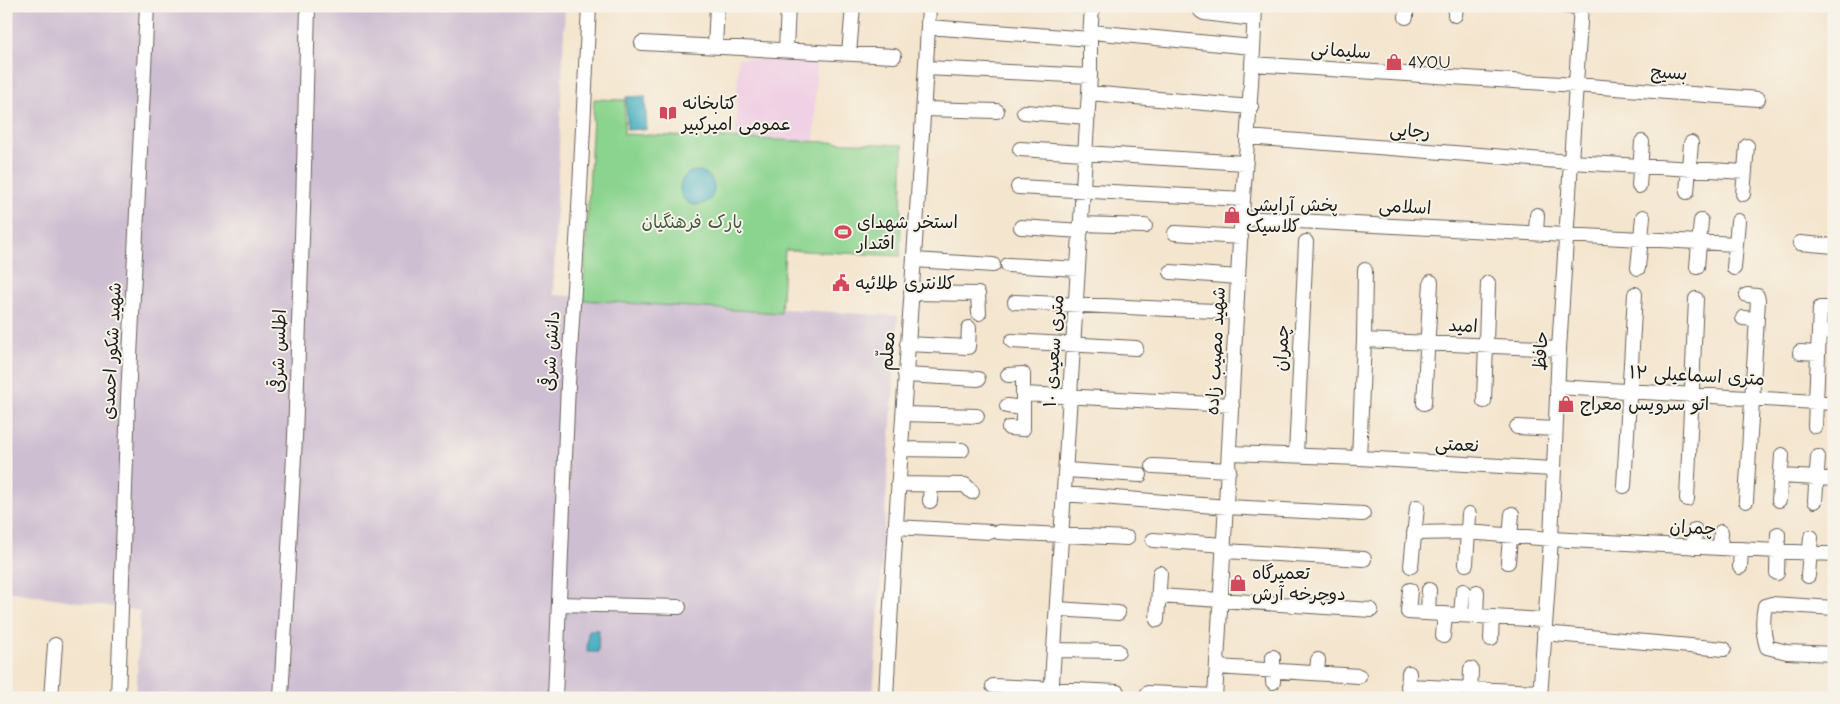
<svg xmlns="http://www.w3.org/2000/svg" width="1840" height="704" font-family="'Comic Neue','Playpen Sans Arabic',sans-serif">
	<rect width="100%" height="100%" fill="#f7f3e8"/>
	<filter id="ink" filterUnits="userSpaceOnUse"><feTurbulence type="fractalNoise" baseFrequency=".02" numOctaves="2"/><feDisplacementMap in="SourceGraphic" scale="10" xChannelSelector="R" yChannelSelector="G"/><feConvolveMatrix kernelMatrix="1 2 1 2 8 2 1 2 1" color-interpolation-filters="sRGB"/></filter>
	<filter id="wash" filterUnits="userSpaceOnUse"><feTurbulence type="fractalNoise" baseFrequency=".0096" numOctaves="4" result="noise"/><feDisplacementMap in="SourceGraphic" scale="20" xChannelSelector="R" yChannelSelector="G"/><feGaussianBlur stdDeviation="1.12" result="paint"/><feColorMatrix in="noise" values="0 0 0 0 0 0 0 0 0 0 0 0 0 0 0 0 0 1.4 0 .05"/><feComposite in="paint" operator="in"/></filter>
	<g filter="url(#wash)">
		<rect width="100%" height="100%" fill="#f4e5ce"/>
		<path fill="#f0d0e4" d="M738,58L816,62L814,141L736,138Z"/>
		<path fill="#cebed1" d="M6,6H565L553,295L898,316L873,698H136L140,611L6,591Z"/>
		<path fill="#8bd48f" stroke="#547856" d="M594,99L625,100L624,134L903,145L900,256L785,250L781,313L583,300Z"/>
		<path fill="#42adc0" stroke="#2f646e" d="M645,96L647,129L627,130L626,97Z
			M680 188a17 17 0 1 1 34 0a17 17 0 1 1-34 0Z
			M588,630H599L598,652H587Z"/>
	</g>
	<g filter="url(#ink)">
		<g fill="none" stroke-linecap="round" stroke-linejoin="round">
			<g stroke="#68625a" stroke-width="16">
				<path id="minor" d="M1201,6V11L1204,13L1254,19
					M1565,6L1581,7
					M1455,15L1456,6
					M1406,17V6
					M928,27L1090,39
					M1091,32L1253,47
					M642,43L894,56
					M715,47L717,6
					M786,50L788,6
					M849,54L853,6
					M1252,64L1576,85L1758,99
					M926,68L1090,76
					M1089,93L1251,107
					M924,109L997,111
					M1024,112L1088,117
					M1247,137L1571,162L1745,172
					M1020,149L1245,163
					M1639,186L1642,142
					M1018,187L1243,199
					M1687,192L1691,143
					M1743,194L1747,146
					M1242,218L1736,244
					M1081,224L1145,226
					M1021,227L1081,231
					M1175,233L1241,237
					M1536,233L1537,215
					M1800,243L1834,246
					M914,260L993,265
					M1008,265L1078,269
					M1697,267L1701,221
					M1638,268L1643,217
					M1734,268L1738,221
					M1171,272L1238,277
					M911,293L978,294L979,313
					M1015,302L1237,312
					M1743,318L1757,319
					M1819,331L1834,332
					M1364,340L1559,349
					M1012,341L1136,348
					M907,344L968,347L969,328
					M1800,352L1818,353
					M905,375L978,379
					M1008,375L1023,374V429L1009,428
					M1557,387L1834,403
					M1024,394L1232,405
					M1484,401L1488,283
					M1424,403L1431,282
					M1007,406L1023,408
					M903,414L977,416
					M1815,426L1820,308H1834
					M1517,427L1555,429
					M900,449L962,450
					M1230,453L1359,458L1553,469
					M1296,455L1306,242
					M1359,458L1364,340L1365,270
					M1153,466L1229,470
					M1066,470L1140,475
					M1781,476L1834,479
					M898,484L965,485L972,492
					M1624,486L1635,294
					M1064,494L1227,507L1363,514
					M1687,499L1696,299
					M1779,500L1782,455
					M930,501L931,485
					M1746,501L1758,300L1757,296L1747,295
					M1815,501L1818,457
					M895,527L990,532
					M999,532L1127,538
					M1414,533L1468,532L1551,539L1834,554
					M1153,540L1224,545
					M1694,547L1695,530
					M1720,548L1721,532
					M1224,551L1364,559
					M1508,562L1512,514
					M1466,564L1469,514
					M1411,566L1417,507
					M1740,567L1741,549
					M1777,573L1778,534
					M1808,576L1811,537
					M1410,590L1408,612L1545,620
					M1159,596L1371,610
					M559,604L679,607
					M1834,608L1772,604L1765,606C1762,620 1763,634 1767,647L1787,652L1834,654
					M1057,609L1118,613
					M1428,613L1429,590
					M1461,615L1463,591
					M1476,616L1477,592
					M1157,620L1160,573
					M1544,633L1724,649
					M1443,636L1445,614
					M1491,639L1492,617
					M1054,650L1118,651
					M1217,667L1359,676
					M1317,673L1318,660
					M1273,682V657
					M993,686L1117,692
					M1408,686L1540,692
					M1148,693L1215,696
					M51,698L55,645
					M118,698L128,398L147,6
					M281,698L295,437L303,208L308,6
					M555,698L568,384L579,209L589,6
					M886,698C897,467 918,237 929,6
					M1051,698L1090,76V39L1092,6
					M1215,698C1224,552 1231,405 1239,259C1244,175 1252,91 1255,6
					M1408,698L1409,673
					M1470,698L1471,669
					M1540,698L1551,539L1559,349L1581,6"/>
			</g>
			<use href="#minor" stroke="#fff" stroke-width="14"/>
		</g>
	</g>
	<defs>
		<g id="shop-bare" transform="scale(1.35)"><path d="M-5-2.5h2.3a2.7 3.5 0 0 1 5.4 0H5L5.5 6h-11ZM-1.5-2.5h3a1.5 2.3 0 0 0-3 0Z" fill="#d1495b" stroke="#f7f3e8" stroke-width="2.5" paint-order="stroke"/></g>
		<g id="library-bare" transform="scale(1.35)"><path d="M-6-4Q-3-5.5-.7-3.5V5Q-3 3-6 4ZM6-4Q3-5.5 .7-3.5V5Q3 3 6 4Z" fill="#d1495b" stroke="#f7f3e8" stroke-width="2.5" paint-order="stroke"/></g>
		<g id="stadium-bare" transform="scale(1.35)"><path d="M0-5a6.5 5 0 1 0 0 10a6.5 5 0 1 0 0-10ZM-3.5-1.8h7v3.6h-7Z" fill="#d1495b" stroke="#f7f3e8" stroke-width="2.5" paint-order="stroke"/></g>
		<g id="civic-bare" transform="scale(1.35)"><path d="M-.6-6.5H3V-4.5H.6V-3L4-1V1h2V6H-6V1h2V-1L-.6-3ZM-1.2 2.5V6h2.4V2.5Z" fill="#d1495b" stroke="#f7f3e8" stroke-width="2.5" paint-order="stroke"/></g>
	</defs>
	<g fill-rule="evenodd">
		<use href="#shop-bare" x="1394" y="62"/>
		<use href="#library-bare" x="668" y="113"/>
		<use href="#shop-bare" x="1232" y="215"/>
		<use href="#stadium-bare" x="843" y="232"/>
		<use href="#civic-bare" x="841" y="283"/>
		<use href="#shop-bare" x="1566" y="404"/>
		<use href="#shop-bare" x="1238" y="583"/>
	</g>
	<g text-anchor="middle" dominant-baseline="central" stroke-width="4" stroke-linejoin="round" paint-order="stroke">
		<g font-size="18" fill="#1c1c1c" stroke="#f7f3e8">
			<text transform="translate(1341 51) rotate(4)">سلیمانی</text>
			<text transform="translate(1669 73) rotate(4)">بسیج</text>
			<text transform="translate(1410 131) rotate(4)">رجایی</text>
			<text transform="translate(1405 207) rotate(3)">اسلامی</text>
			<text transform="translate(1463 326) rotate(3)">امید</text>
			<text transform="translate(1282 348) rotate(-87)">چمران</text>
			<text transform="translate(112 351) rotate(-87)">شهید شکور احمدی</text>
			<text transform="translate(279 351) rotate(-88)">اطلس شرقی</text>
			<text transform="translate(551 351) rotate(-86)">دانش شرقی</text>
			<text transform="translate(888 351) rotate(-86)">معلّم</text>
			<text transform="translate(1054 351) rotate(-86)">۱۰ متری سعیدی</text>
			<text transform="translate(1216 351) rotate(-87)">شهید مصیب زاده</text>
			<text transform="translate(1541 351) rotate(-87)">حافظ</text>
			<text transform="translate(1697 376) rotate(3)">۱۲ متری اسماعیلی</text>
			<text transform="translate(1457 445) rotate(3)">نعمتی</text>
			<text transform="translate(1693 528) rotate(3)">چمران</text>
		</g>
		<g font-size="18" fill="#1c1c1c" stroke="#f7f3e8" text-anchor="start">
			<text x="1408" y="62">4YOU</text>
			<text x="682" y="103">کتابخانه<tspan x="682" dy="21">عمومی امیرکبیر</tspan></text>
			<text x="1246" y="205">پخش آرایشی<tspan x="1246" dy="21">کلاسیک</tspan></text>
			<text x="857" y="222">استخر شهدای<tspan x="857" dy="21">اقتدار</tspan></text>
			<text x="855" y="283">کلانتری طلائیه</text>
			<text x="1580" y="404">اتو سرویس معراج</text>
			<text x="1252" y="573">تعمیرگاه<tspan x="1252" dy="21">دوچرخه آرش</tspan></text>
		</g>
		<g font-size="18" fill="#435c44" stroke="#f7f3e8">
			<text x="692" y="222">پارک فرهنگیان</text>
		</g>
	</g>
	<rect width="1840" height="704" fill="none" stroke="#f7f3e8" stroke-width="25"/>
</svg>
